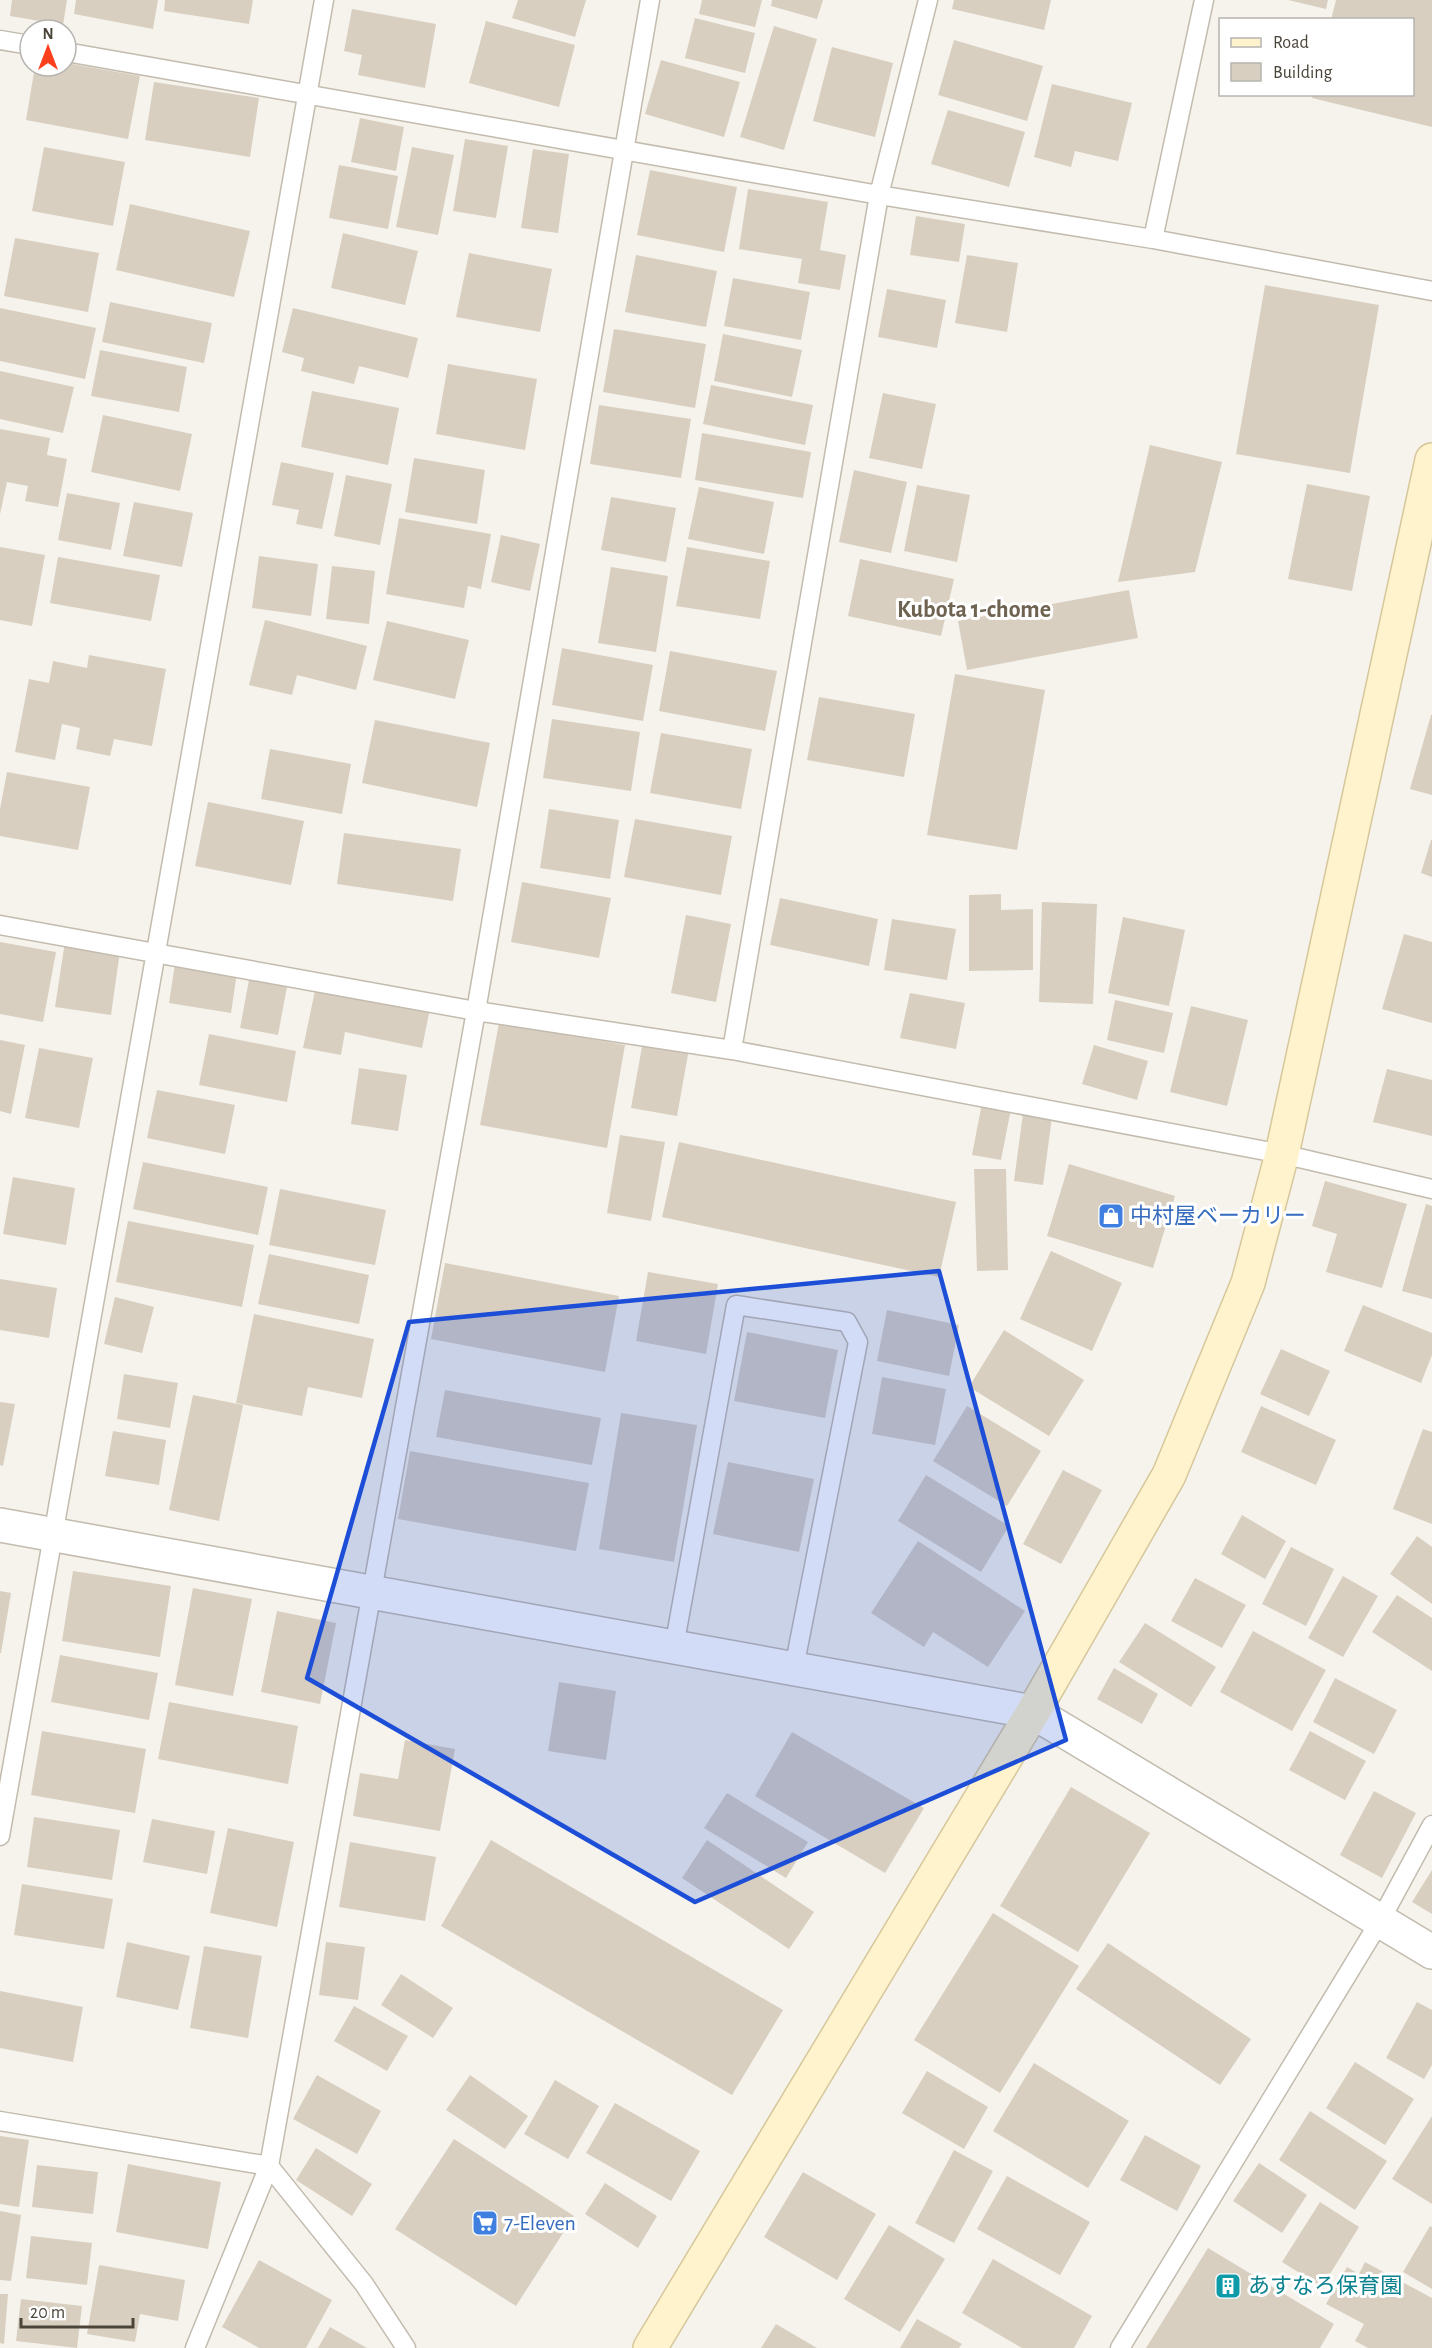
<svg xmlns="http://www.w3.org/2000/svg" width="1432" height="2348" font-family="'Alegreya Sans','Noto Sans JP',sans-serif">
	<rect width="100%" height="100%" fill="#f6f3ec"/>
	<path fill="#d8cfc1" d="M12,0H67L63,25L10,16Z
		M76,0H158L153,29L74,14Z
		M165,0H253L249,24L164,11Z
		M518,0H586L575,37L512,18Z
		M702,0H762L755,27L699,14Z
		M772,0H823L817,19L771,6Z
		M954,0H1051L1044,30L952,9Z
		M1288,0H1328L1326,9Z
		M1336,0H1432V127L1312,98L1313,94H1412V20H1331Z
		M352,9L436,24L425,88L358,75L362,55L344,51Z
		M695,18L755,33L745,73L685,58Z
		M486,21L575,45L559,107L469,83Z
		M774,26L817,39L784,150L740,137Z
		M954,40L1043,66L1027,121L938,95Z
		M832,47L893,63L875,137L813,121Z
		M661,60L740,82L724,137L645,114Z
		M66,63L140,76L128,139L26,120L35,66H66Z
		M154,82L259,98L250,157L145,140Z
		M1052,84L1132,103L1118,161L1075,151L1071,167L1034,157Z
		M948,110L1025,132L1009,187L931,164Z
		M360,118L404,127L396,171L351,162Z
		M465,139L508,146L496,218L453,211Z
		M44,147L125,162L113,226L32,211Z
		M412,147L454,155L438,235L396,227Z
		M533,149L569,154L558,233L521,228Z
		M339,165L398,176L388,229L329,218Z
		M650,170L737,187L724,252L637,235Z
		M748,189L828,202L820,250L846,255L840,290L798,283L802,259L739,249Z
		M130,204L250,231L234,297L116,270Z
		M916,216L965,224L959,262L910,255Z
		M343,233L418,251L405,305L331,288Z
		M15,238L99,253L88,312L4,296Z
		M469,253L552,269L540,332L456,317Z
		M636,255L717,271L706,327L625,312Z
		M967,255L1018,263L1007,332L955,323Z
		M733,278L810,292L801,340L724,326Z
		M1265,285L1379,305L1350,473L1236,454Z
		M887,289L946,300L937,348L878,337Z
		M110,302L212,323L204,363L102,342Z
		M0,308L96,328L85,379L0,361Z
		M293,308L418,338L408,378L359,366L354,384L301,371L304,358L282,352Z
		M614,329L706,344L695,408L603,392Z
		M723,334L802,350L792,397L714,381Z
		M100,350L187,367L179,412L91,396Z
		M448,364L537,379L525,450L436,434Z
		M0,371L74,387L63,433L0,419Z
		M711,385L813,405L805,445L703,424Z
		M312,391L399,408L388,465L301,447Z
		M883,393L936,404L922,469L869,458Z
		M599,405L691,419L681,478L590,464Z
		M103,415L192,434L180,491L91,472Z
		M0,429L50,438L47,455L67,459L58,507L25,501L28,486L7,482L0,514Z
		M702,433L811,452L803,498L695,480Z
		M1150,445L1222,462L1195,572L1118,582Z
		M414,458L485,470L477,524L405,512Z
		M281,462L334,473L322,529L296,524L299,510L272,505Z
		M854,470L907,482L891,553L839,542Z
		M346,475L392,484L380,545L334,536Z
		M1307,484L1370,496L1352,591L1288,579Z
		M917,485L970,495L957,562L904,551Z
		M699,487L774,502L764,554L688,539Z
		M67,493L120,503L111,550L58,540Z
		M611,497L676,508L666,562L601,550Z
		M134,502L193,513L182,567L123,556Z
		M399,518L491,534L481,589L468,586L464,608L386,594Z
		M501,535L540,544L530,591L491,582Z
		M0,547L45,555L32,626L0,620Z
		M687,547L770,561L760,619L676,606Z
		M259,556L318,564L311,616L252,608Z
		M58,557L160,575L151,621L50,603Z
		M860,559L954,579L941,636L848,616Z
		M332,566L375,571L369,624L326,619Z
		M611,567L668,576L656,652L598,643Z
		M1129,590L1138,638L967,670L958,621Z
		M265,620L367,646L356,690L297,675L292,695L249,685Z
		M387,621L469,640L455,699L373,680Z
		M562,648L653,665L643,721L552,705Z
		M670,651L777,671L765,731L659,711Z
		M89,655L166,669L152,746L114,739L110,756L76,749L80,728L62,724L55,760L15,752L29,679L49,683L53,661L87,668Z
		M955,674L1045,690L1017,850L927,835Z
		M819,697L915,714L904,777L807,760Z
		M1431,715H1432V795L1410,789Z
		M552,719L640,732L631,791L543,778Z
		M375,720L490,743L477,807L362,783Z
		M661,733L752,749L741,809L650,793Z
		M270,749L351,764L342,814L261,799Z
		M7,772L90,787L78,850L0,836V809Z
		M208,802L304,821L291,885L195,866Z
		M549,809L619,820L610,879L540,868Z
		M635,819L732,836L721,895L624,877Z
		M344,833L461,849L453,901L337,884Z
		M1431,840H1432V877L1421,873Z
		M522,882L611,898L599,958L511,942Z
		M1001,894V910L1033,909V970L969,971V895Z
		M780,898L878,919L869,966L770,945Z
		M1042,902L1097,904L1093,1004L1039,1002Z
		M686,915L731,924L716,1002L671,993Z
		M1123,917L1185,930L1169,1006L1108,993Z
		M892,919L956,929L947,980L884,970Z
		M1404,934L1432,942V1023L1382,1009Z
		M66,935L121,944L111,1015L55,1007Z
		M0,942L56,952L43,1022L0,1014Z
		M176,957L238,966L231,1013L169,1003Z
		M251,969L289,976L278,1035L240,1028Z
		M317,981L431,1004L422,1048L345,1032L341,1055L303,1048Z
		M910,993L965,1003L956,1049L900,1038Z
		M1115,1000L1173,1013L1164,1053L1107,1040Z
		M1191,1006L1248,1020L1227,1106L1170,1092Z
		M499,1023L625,1045L607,1148L480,1125Z
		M209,1034L296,1051L287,1102L199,1085Z
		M0,1040L25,1045L11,1114L0,1111Z
		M643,1041L689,1049L677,1116L631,1108Z
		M1094,1045L1148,1061L1137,1100L1082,1084Z
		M39,1048L93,1058L79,1128L25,1118Z
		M359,1068L407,1075L398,1131L351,1124Z
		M1387,1069L1432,1080V1136L1373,1122Z
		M157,1090L235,1105L225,1154L147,1138Z
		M982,1103L1011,1109L1001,1160L972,1155Z
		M1023,1113L1052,1117L1043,1185L1014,1181Z
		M620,1135L665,1142L651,1221L607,1213Z
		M679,1142L956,1202L939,1277L662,1217Z
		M143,1162L268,1187L258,1235L133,1209Z
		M1069,1164L1175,1196L1153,1268L1047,1236Z
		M974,1169H1006L1008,1270L977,1271Z
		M13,1177L75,1188L66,1245L3,1234Z
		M1325,1181L1407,1204L1382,1288L1326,1272L1337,1234L1312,1226Z
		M280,1189L386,1210L375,1265L269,1245Z
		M1426,1204L1432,1206V1299L1402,1291Z
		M128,1221L254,1245L242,1307L116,1282Z
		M1051,1251L1122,1283L1092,1351L1020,1319Z
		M269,1254L369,1275L359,1324L258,1304Z
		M445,1263L619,1296L605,1372L431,1339Z
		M648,1272L718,1284L706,1354L636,1341Z
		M0,1279L57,1288L49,1338L0,1330Z
		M115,1297L154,1307L142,1353L104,1344Z
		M1363,1305L1432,1333V1355L1421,1383L1344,1351Z
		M887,1310L959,1325L949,1376L877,1361Z
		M254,1314L374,1339L362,1398L308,1387L302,1416L236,1403Z
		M1004,1330L1084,1380L1049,1436L969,1387Z
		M747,1332L838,1350L825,1418L734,1401Z
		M1281,1349L1330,1371L1309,1416L1260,1394Z
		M124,1374L178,1383L170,1428L117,1419Z
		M882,1377L946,1389L935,1445L872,1434Z
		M445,1390L601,1418L592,1465L436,1437Z
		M193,1395L243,1405L219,1521L169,1510Z
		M0,1402L15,1404L3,1466L0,1465Z
		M967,1406L1041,1451L1007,1506L933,1461Z
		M1261,1406L1336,1440L1316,1485L1241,1452Z
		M621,1413L697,1425L674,1562L599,1549Z
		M1423,1429L1432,1432V1524L1393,1509Z
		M113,1431L166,1440L159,1485L105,1476Z
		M410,1451L589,1483L576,1551L398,1519Z
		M728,1462L814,1479L799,1552L713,1534Z
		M1063,1470L1102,1490L1061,1564L1023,1544Z
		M926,1475L1009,1526L981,1572L898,1521Z
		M1242,1515L1286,1541L1265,1579L1221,1554Z
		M1417,1536L1432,1547V1604L1390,1574Z
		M918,1541L1025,1611L988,1667L933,1632L924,1647L871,1613Z
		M1291,1547L1334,1569L1306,1626L1262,1604Z
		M73,1571L171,1586L160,1657L62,1641Z
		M1343,1576L1378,1596L1343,1657L1308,1638Z
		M1195,1578L1246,1605L1222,1648L1171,1621Z
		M193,1588L252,1599L233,1696L175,1685Z
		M0,1591L11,1593L1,1653H0Z
		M1397,1595L1432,1618V1671L1372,1632Z
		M277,1611L336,1623L320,1704L261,1692Z
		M1145,1623L1216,1667L1191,1707L1119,1662Z
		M1253,1631L1326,1670L1292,1731L1220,1692Z
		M60,1655L158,1673L149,1720L51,1702Z
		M1114,1668L1158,1694L1142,1724L1097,1699Z
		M1335,1678L1397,1710L1374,1754L1313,1722Z
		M559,1682L616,1691L606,1760L548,1751Z
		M169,1702L298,1726L288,1784L158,1759Z
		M42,1731L146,1749L135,1813L31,1795Z
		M1310,1731L1366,1761L1345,1800L1289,1770Z
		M792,1732L924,1808L885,1873L755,1796Z
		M405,1740L455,1749L440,1831L353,1816L360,1773L398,1779Z
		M1071,1787L1150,1833L1078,1952L1000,1906Z
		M1374,1791L1416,1813L1382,1878L1340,1855Z
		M727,1793L808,1842L786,1878L704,1828Z
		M34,1817L120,1830L112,1880L27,1867Z
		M152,1819L215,1831L207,1874L143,1862Z
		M228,1828L294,1842L277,1927L210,1913Z
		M491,1840L783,2010L732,2095L441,1926Z
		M707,1840L814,1912L789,1949L682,1878Z
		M350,1842L436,1857L425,1921L339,1907Z
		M1432,1870V1914L1412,1902Z
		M22,1884L113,1899L104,1949L14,1935Z
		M993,1913L1079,1966L1000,2093L914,2040Z
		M127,1942L190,1956L178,2010L116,1997Z
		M326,1942L365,1947L358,2000L319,1995Z
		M1108,1943L1251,2039L1220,2085L1076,1989Z
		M204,1946L262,1956L248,2038L190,2028Z
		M401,1974L453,2008L433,2038L381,2005Z
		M0,1991L83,2007L73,2062L0,2048Z
		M1417,2002L1432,2010V2065L1424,2079L1386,2058Z
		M354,2006L408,2036L387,2071L334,2041Z
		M1355,2062L1414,2099L1385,2145L1326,2108Z
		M1034,2063L1129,2121L1088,2188L993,2131Z
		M927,2071L988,2107L964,2149L902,2113Z
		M317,2075L381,2111L357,2154L293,2119Z
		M470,2075L528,2116L505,2149L446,2110Z
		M555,2080L599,2106L568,2159L524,2134Z
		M615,2103L700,2151L671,2201L586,2153Z
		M1310,2111L1387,2161L1355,2210L1279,2160Z
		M1432,2116V2204L1392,2179Z
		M1145,2135L1201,2166L1177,2211L1120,2180Z
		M0,2136L29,2140L19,2207L0,2204Z
		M454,2139L574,2216L516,2306L395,2229Z
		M316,2148L372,2184L352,2216L296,2180Z
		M954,2150L993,2171L954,2243L915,2223Z
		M1259,2163L1307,2195L1282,2233L1233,2201Z
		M128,2164L221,2182L208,2249L116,2232Z
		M37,2165L98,2172L93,2214L32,2207Z
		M803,2172L876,2214L837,2280L764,2237Z
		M1007,2176L1090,2222L1060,2275L977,2229Z
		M605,2183L657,2216L638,2248L585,2214Z
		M1320,2202L1359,2227L1322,2287L1282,2262Z
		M0,2211L21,2215L11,2281L0,2280Z
		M889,2225L945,2259L900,2332L844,2299Z
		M1430,2226L1432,2227V2289L1403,2272Z
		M31,2236L92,2243L87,2285L26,2278Z
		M1208,2248L1334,2324L1320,2348H1146Z
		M993,2259L1092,2316L1074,2348H1022L962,2313Z
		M259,2260L332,2300L306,2348H259L222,2327Z
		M1365,2262L1432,2298V2348H1368L1355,2341L1364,2324L1326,2304L1347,2267L1359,2274Z
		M99,2265L185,2280L178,2321L140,2314L135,2342L87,2334Z
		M0,2294H8L4,2344L0,2343Z
		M21,2299L82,2306L77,2348L16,2341Z
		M917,2319L962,2344L959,2348H900Z
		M776,2324L817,2348H761Z
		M330,2327L367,2348H318Z"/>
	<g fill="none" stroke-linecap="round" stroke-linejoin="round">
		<g stroke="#c2bbae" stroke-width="21">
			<path id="lane" d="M0,40L30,45
				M66,52L879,195L1153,239L1432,291
				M1153,239L1204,0
				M0,925L476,1011L732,1050L1282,1154L1432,1189
				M732,1050L879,195L928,0
				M674,1647L736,1305L847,1322L858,1342L794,1668
				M0,1836L324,0
				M0,2121L269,2166L364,2284L406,2348
				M195,2348L269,2166L476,1011L650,0
				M1120,2348L1380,1921L1432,1825"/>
		</g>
		<g stroke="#c2bbae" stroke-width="36">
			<path id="street" d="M0,1525L1033,1712L1432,1952"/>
		</g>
		<g stroke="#d6c79b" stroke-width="36">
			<path id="secondary" d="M650,2348L1033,1712L1169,1475L1248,1283L1282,1154L1432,460"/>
		</g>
		<use href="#lane" stroke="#fff" stroke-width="18"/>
		<use href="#street" stroke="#fff" stroke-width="33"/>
		<use href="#secondary" stroke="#fff3cd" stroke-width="33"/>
	</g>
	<path fill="#1d4ed8" fill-opacity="0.2" stroke="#1d4ed8" stroke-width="4.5" stroke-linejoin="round" d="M939,1271L1066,1740L695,1902L307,1678L409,1322Z"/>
	<defs>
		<g id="shop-square" transform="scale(1.35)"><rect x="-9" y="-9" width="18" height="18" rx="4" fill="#3f7fe0" stroke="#fff"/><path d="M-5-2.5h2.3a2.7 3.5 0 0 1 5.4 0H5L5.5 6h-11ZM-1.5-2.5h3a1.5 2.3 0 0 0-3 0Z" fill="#fff"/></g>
		<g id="supermarket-square" transform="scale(1.35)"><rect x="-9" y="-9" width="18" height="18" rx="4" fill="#3f7fe0" stroke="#fff"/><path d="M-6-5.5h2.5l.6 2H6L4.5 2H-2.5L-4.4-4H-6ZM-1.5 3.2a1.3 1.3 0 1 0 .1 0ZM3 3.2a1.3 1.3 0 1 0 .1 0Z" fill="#fff"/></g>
		<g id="building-square" transform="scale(1.35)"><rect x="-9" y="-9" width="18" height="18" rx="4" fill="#0f9aa8" stroke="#fff"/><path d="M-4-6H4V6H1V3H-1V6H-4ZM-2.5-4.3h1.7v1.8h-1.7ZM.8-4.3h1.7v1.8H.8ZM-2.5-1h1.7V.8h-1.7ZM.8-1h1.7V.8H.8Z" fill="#fff"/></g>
	</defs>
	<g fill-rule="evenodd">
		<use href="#shop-square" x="1111" y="1216"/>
		<use href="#supermarket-square" x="485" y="2223"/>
		<use href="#building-square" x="1228" y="2286"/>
	</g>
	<g text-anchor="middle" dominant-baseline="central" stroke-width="6" stroke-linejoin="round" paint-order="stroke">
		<g font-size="22" fill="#366cbe" stroke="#fff" text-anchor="start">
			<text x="1130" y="1216">中村屋ベーカリー</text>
			<text x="504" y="2223">7-Eleven</text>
		</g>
		<g font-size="22" fill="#0d838f" stroke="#fff" text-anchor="start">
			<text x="1248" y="2286">あすなろ保育園</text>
		</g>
		<g font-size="24" font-weight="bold" fill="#6e6250" stroke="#fff">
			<text x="974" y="610">Kubota 1-chome</text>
		</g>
	</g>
	<rect x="1219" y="18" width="195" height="78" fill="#ffffff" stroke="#b7b4b0" stroke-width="1.5"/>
	<rect x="1231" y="38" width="30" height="9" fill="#fff3cd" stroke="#b7b4b0" stroke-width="1.5"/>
	<text x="1273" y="48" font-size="18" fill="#4b4439">Road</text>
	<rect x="1231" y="63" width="30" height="18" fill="#d8cfc1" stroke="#b7b4b0" stroke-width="1.5"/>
	<text x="1273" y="78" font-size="18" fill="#4b4439">Building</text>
	<g transform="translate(48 48)"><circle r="28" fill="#ffffff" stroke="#b7b4b0" stroke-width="1.5"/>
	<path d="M0-4.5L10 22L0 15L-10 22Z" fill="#fc3f1d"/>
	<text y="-9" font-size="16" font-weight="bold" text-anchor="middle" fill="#4b4439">N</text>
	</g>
	<path d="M21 2318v9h112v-9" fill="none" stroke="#4b4439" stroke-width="3"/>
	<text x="30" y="2318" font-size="18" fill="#4b4439" stroke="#ffffff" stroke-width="4.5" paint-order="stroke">20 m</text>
</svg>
